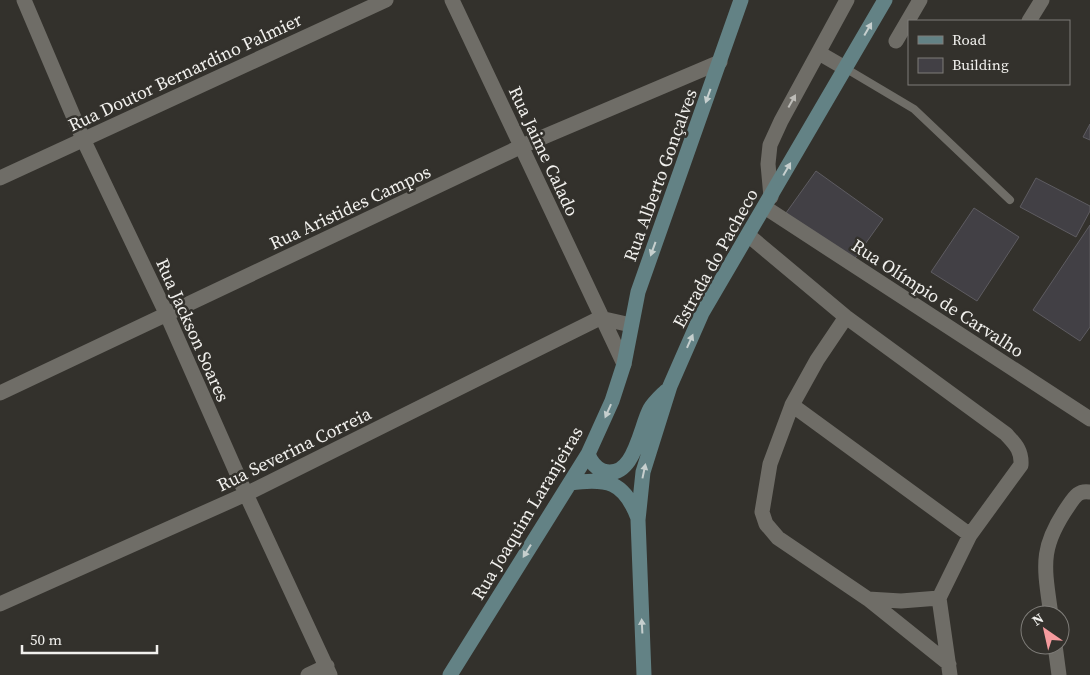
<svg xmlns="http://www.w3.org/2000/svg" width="1090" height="675" font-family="'Source Serif 4',serif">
	<rect width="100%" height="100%" fill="#33312c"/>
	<path fill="#424045" stroke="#5e5c61" d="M1090,124V140L1083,137Z
		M816,171L883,219L853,261L786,213Z
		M1036,178L1090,206V211L1076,237L1020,207Z
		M974,208L1019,237L977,301L931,272Z
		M1090,225V327L1080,341L1033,310Z"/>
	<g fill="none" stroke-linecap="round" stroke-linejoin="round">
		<path stroke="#6f6d67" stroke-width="8" d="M845,68L914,109L1010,200"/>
		<path stroke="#6f6d67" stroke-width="15" d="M24,0L83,139L167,315L246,494L330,675
			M452,0L624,364
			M1029,21L1042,0
			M896,41L920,0
			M819,53L845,68
			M0,178L386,0
			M771,197L768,164L770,145L781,121L847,0
			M766,208L1090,419
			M748,235L846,317L1006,434C1015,444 1022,450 1021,465L970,535L939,598L901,601L868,599L778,538L766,524L762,512L770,464L792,405L817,360L846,317
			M600,318L631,325
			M0,393L522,146L720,62
			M792,405L970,535
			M939,598L950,675
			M868,599L949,664
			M0,604L246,494L600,318
			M1051,615C1044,565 1039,548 1069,505C1075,496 1079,490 1090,492
			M1055,645L1059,675
			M308,675L327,666"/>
		<path stroke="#638285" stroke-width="15" d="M588,454C591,462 595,468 603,471C634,481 640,427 650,409C654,402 661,396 666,391
			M570,483C607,478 624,481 638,518
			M450,675L588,454L612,401L624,364L638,292L741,0
			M644,675L638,520L643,472L670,386L702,313L885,0"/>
	</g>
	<defs><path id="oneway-solid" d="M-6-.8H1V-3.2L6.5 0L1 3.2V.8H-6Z" transform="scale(1.25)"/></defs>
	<g fill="#c6cfce">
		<use href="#oneway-solid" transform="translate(868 29) rotate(-60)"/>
		<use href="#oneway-solid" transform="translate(708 96) rotate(110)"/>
		<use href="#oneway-solid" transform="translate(787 169) rotate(-60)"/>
		<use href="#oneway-solid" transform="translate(653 249) rotate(110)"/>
		<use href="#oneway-solid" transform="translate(690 341) rotate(-66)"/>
		<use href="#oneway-solid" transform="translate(608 411) rotate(114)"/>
		<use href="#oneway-solid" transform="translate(644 471) rotate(-78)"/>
		<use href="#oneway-solid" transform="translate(527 551) rotate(122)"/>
		<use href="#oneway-solid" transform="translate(642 626) rotate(-93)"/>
	</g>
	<use fill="#bdbcb7" href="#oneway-solid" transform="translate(792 101) rotate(-61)"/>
	<g text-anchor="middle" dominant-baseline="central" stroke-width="5" stroke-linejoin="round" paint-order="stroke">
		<g font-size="18" fill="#f1f0ed" stroke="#33312c">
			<text transform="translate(185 72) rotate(-25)">Rua Doutor Bernardino Palmier</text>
			<text transform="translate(544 151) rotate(65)">Rua Jaime Calado</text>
			<text transform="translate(660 175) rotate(-70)">Rua Alberto Gonçalves</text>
			<text transform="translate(350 207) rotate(-25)">Rua Aristides Campos</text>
			<text transform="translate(715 258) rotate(-61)">Estrada do Pacheco</text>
			<text transform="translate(938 298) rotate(33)">Rua Olímpio de Carvalho</text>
			<text transform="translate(193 330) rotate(66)">Rua Jackson Soares</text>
			<text transform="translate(294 449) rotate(-26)">Rua Severina Correia</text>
			<text transform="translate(527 513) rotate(-59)">Rua Joaquim Laranjeiras</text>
		</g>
	</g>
	<rect x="908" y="20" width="162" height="65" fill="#33312c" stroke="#7f7d79"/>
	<rect x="918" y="36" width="25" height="8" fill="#638285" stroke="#7f7d79"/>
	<text x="952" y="45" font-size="15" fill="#f1f0ed">Road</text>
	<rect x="918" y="58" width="25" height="15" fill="#424045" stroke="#7f7d79"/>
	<text x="952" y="70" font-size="15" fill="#f1f0ed">Building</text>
	<g transform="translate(1045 630) rotate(326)"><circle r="24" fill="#33312c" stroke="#7f7d79"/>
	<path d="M0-4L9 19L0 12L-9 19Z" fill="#f59b9e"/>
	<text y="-8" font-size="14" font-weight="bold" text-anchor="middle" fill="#f1f0ed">N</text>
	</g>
	<path d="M22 645v8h135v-8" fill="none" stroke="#f1f0ed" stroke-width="2.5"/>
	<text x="30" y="645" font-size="15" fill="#f1f0ed" stroke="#33312c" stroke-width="4" paint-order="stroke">50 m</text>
</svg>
